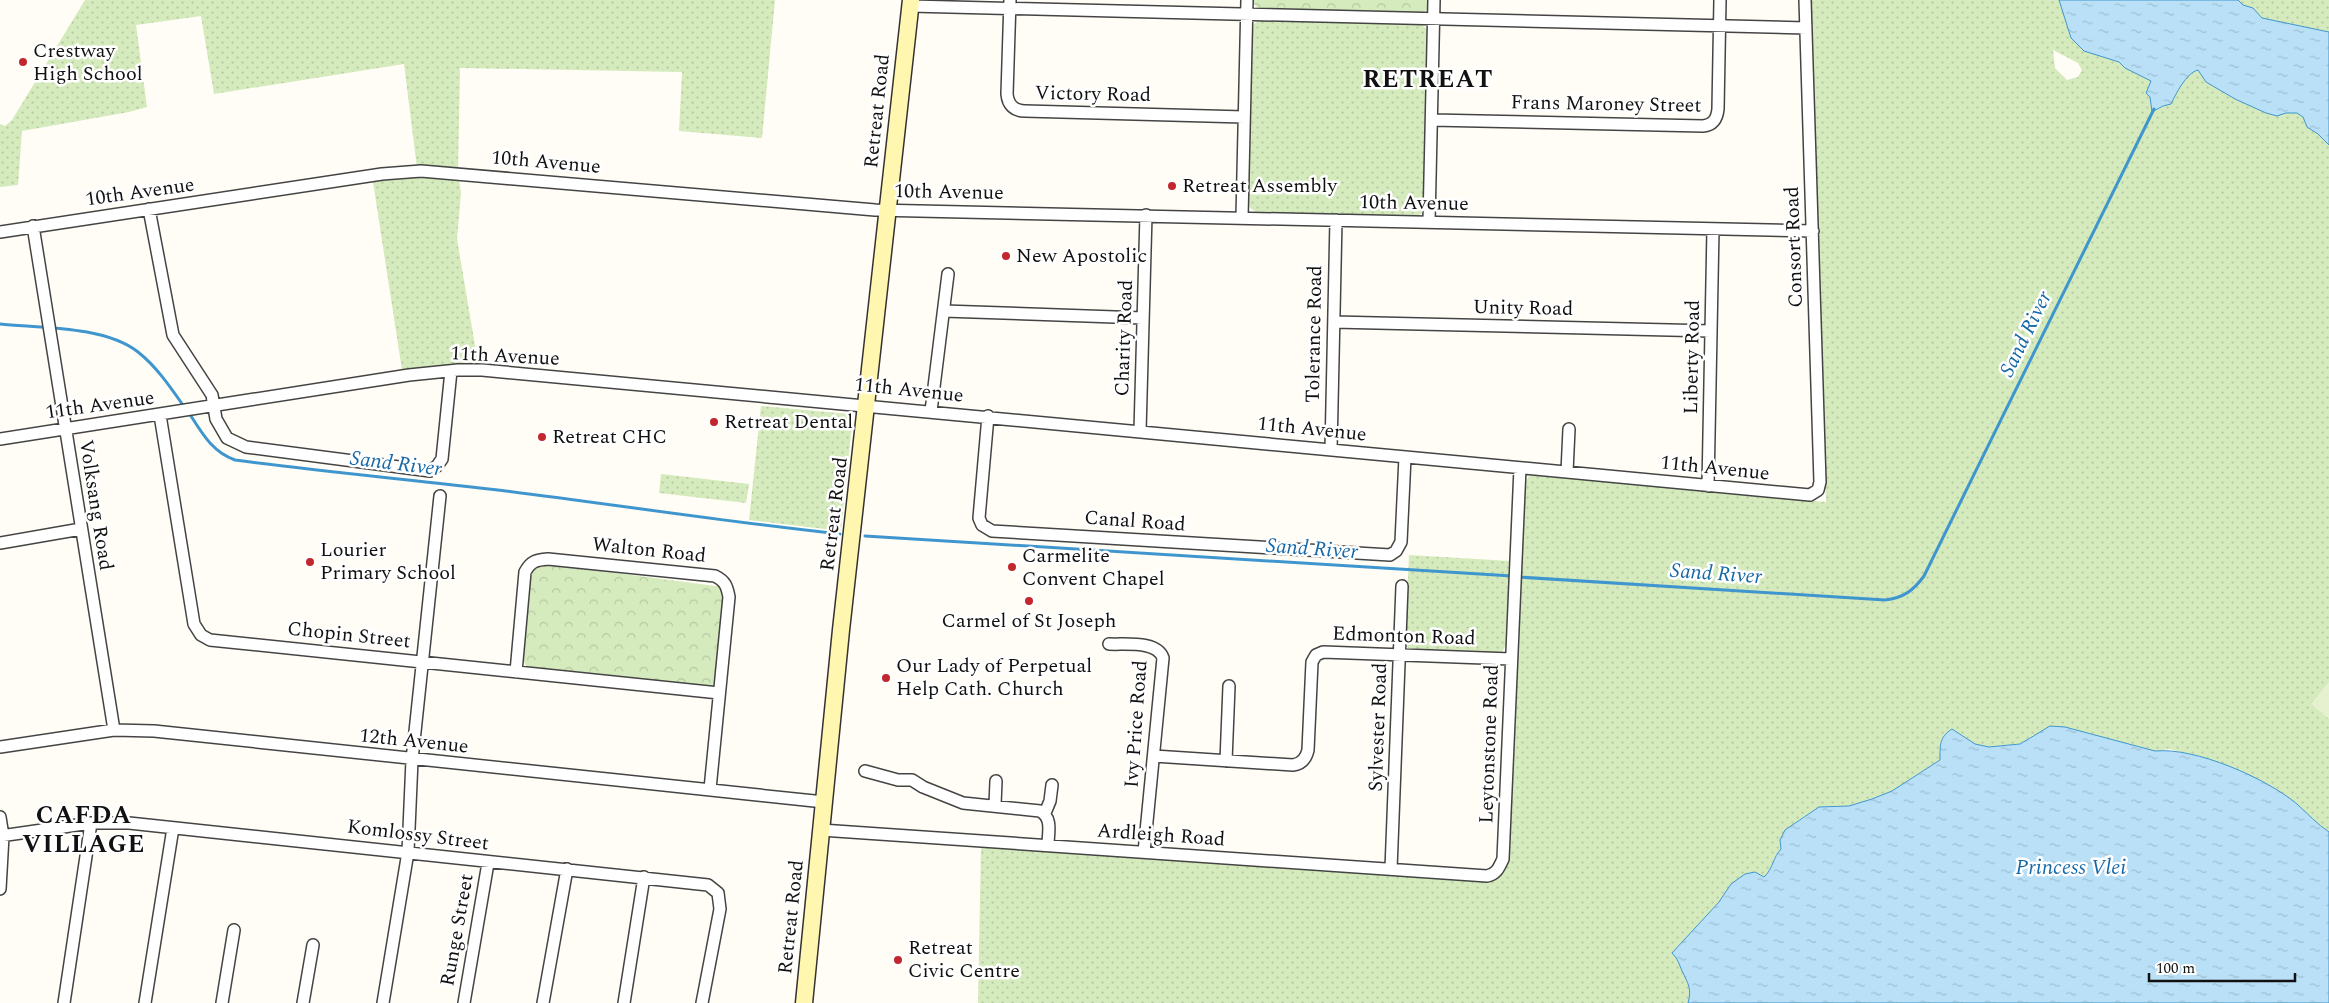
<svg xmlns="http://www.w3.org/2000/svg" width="2329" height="1003" font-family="Spectral,serif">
	<defs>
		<pattern id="grass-dots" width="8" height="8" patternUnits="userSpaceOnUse" patternTransform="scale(1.25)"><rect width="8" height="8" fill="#d5ebbd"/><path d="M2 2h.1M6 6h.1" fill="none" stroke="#b6c8a1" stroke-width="1.8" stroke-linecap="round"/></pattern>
		<pattern id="park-crowns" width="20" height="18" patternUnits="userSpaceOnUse" patternTransform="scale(1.25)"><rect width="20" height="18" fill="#d5ebbd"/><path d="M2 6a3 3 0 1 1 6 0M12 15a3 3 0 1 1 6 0" fill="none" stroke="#b6c8a1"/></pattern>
		<pattern id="water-ripples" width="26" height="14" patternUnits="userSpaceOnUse" patternTransform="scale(1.25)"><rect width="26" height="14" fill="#b9e0f7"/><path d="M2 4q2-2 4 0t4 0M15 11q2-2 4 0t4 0" fill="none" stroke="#9ebfd3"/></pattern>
	</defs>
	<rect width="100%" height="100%" fill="#fffdf5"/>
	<path fill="url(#grass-dots)" fill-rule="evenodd" d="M85,0H775L762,138L679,131L682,72L460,68L458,173L461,193L457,239L478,363L402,370L373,182L418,176L404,64L214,94L201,16L136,25L147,107L129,112L22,131L18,185L0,187V124L5,126L12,120Z
		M1810,0H2329V832L2318,825L2297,804L2270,787L2233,769L2170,749L2155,751L2101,737L2033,735L2020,744L1989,747L1975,744L1952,729L1940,743V760L1892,791L1872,799L1849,806L1819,807L1796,822L1780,840L1781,849C1772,857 1773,869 1764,877L1755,872L1731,884L1719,902L1672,953C1678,959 1679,964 1682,971C1688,983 1692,989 1688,1003H978L981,846L1495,878L1500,875L1506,864L1524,484L1530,475L1826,502ZM2053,50L2078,63L2082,70L2078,77L2067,80L2055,68Z
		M1261,19L1421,24L1429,31L1424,208L1421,214L1413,217L1257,213L1248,206L1251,29L1255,23Z
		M761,406L848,414L852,424L841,531L749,520Z
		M661,474L749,484L746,503L659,493Z
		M1409,555L1510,561L1507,643L1502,652L1408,648L1405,641Z"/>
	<path fill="url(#park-crowns)" d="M1251,0H1431L1428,9L1420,14L1259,10Z
		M540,563L723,587L725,592L716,678L712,686L707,687L527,667L523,660L531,570Z"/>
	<path fill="#e6f2cf" d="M2329,682V719L2311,704Z"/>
	<path fill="url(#water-ripples)" stroke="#3f96cf" d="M2059,0H2238L2243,5L2253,8L2262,18L2329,32V145L2318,134L2307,127L2303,117L2297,113H2286L2277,116L2266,113L2235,99L2206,82L2198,70C2186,73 2176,94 2171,104L2163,106L2152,112L2150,97L2146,93L2151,81L2125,68L2119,62L2084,51L2071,38Z
		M2050,726L2065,727L2155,751C2195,747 2266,778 2297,804C2308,814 2317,824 2329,832V1003H1688C1692,989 1688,983 1682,971C1679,964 1678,959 1672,953L1719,902L1731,884L1745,874L1755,872L1764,877C1773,869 1773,857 1781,849L1780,840L1785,830L1819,807L1849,806L1872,799L1892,791L1940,760C1940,746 1939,737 1952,729L1975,744L1989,747L2020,744Z"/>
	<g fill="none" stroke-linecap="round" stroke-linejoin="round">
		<path stroke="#3f96cf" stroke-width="3" d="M0,324C41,328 105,326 138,352C157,367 171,388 185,408
			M189,413C202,433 212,452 235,460C325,472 416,480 506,491C617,505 728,522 840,534
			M865,536L1512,576
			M1518,577L1885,600C1903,598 1913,591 1924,576L2154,109"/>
		<g stroke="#444" stroke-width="14">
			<path id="minor" d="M1010,0L1007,94C1008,105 1014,111 1025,111L1244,117
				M911,6L1806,28
				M1432,120L1703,126C1713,125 1717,119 1718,109L1720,0
				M149,209L173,335L212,395L216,419L227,438L246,447L430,471L437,466L442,459L451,371
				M1242,217L1247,0
				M1429,222L1434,0
				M33,226L114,730
				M0,232L382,174L421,171L875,210L1813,231
				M944,311L1143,318
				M1334,322L1711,331
				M931,411L948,274
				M160,415L194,624L201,635L210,640L719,693
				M988,416L979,518L982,525L992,531L1390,555L1396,551L1401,542L1405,457
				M1140,431L1146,215
				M0,439L409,375L458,370H482L1810,495L1818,490L1820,482L1805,0
				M1331,450L1336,220
				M1567,472L1569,429
				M1708,486L1713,229
				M0,543L81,529
				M1109,644C1124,645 1157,640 1163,658L1144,852
				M516,672L525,572C531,561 536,560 548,559L715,576C725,581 727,586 729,597L710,789
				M0,747L114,730L154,731L824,802
				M1154,756L1293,765C1301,764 1306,759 1308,750L1312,662L1316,655L1323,652L1511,659
				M1226,761L1229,686
				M865,771L898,780H912L923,787L963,803L1040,811C1053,818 1048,833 1048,845
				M995,805L996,781
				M1045,813L1050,801L1052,785
				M0,817L3,836L0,889
				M821,830L1487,876C1497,874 1499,867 1503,859L1520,468
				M0,836L91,823H129L708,885L718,893L720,909L702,1003
				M1391,869L1402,586
				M64,1003L91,823
				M145,1003L173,828
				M222,1003L234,930
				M303,1003L313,945
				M383,1003L408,852L412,760L440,496
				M464,1003L488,863
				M543,1003L567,869
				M624,1003L644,877"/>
		</g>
		<g stroke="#333" stroke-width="19">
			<path id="secondary" d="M804,1003L841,630L911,0"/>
		</g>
		<use href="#minor" stroke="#fff" stroke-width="11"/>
		<use href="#secondary" stroke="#fff6b0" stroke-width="16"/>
	</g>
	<g fill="#c4262e" stroke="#fff" stroke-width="2">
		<circle cx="23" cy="62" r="5"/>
		<circle cx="1172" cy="186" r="5"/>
		<circle cx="1006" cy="256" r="5"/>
		<circle cx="714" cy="422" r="5"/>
		<circle cx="542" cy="437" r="5"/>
		<circle cx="310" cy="562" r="5"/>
		<circle cx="1012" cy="567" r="5"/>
		<circle cx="1029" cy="601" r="5"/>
		<circle cx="886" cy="678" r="5"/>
		<circle cx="898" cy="960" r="5"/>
	</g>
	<g text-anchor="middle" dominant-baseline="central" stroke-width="5" stroke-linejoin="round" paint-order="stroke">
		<g font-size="20" fill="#111" stroke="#fff" text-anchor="start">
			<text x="33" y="51">Crestway<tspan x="33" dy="23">High School</tspan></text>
			<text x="1182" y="186">Retreat Assembly</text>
			<text x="1016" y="256">New Apostolic</text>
			<text x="724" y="422">Retreat Dental</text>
			<text x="552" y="437">Retreat CHC</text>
			<text x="320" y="550">Lourier<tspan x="320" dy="23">Primary School</tspan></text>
			<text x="1022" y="556">Carmelite<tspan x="1022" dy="23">Convent Chapel</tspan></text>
			<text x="1029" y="621" text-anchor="middle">Carmel of St Joseph</text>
			<text x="896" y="666">Our Lady of Perpetual<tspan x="896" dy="23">Help Cath. Church</tspan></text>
			<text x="908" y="948">Retreat<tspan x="908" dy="23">Civic Centre</tspan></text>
		</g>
		<g font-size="20" fill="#111" stroke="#fff">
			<text transform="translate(1093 94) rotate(1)">Victory Road</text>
			<text transform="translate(1606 104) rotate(1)">Frans Maroney Street</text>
			<text transform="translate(877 111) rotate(-84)">Retreat Road</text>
			<text transform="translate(546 162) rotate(5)">10th Avenue</text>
			<text transform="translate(140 192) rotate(-8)">10th Avenue</text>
			<text transform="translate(949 192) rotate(1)">10th Avenue</text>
			<text transform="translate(1414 203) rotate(1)">10th Avenue</text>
			<text transform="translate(1794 247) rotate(-92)">Consort Road</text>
			<text transform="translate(1523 308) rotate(1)">Unity Road</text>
			<text transform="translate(1314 334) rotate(-89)">Tolerance Road</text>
			<text transform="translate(1124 338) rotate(-88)">Charity Road</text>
			<text transform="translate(505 356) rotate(3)">11th Avenue</text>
			<text transform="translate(1692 357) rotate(-89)">Liberty Road</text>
			<text transform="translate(909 390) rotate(6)">11th Avenue</text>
			<text transform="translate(100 405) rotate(-8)">11th Avenue</text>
			<text transform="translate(1312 429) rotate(6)">11th Avenue</text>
			<text transform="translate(1715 468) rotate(6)">11th Avenue</text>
			<text transform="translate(96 505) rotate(81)">Volksang Road</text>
			<text transform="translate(834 514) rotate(-83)">Retreat Road</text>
			<text transform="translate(1135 521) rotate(4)">Canal Road</text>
			<text transform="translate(649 550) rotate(6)">Walton Road</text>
			<text transform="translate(349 635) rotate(6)">Chopin Street</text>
			<text transform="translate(1404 636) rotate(2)">Edmonton Road</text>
			<text transform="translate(1136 724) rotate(-86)">Ivy Price Road</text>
			<text transform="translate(1378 727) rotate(-88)">Sylvester Road</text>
			<text transform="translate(414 741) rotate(6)">12th Avenue</text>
			<text transform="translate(1489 744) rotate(-88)">Leytonstone Road</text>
			<text transform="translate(418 835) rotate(7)">Komlossy Street</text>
			<text transform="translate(1161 835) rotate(4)">Ardleigh Road</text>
			<text transform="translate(791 917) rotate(-84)">Retreat Road</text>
			<text transform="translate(457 930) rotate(-80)">Runge Street</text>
		</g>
		<g font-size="21" font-style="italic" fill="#1768a6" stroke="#fff">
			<text transform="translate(2026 334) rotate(-64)">Sand River</text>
			<text transform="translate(396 464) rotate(7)">Sand River</text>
			<text transform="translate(1312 549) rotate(4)">Sand River</text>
			<text transform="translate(1716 574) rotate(4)">Sand River</text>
			<text x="2071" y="868">Princess Vlei</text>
		</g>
		<g font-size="25" font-weight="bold" letter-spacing="1" fill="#111" stroke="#fff">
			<text x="1428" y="80">RETREAT</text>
			<text x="84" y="816">CAFDA<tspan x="84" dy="29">VILLAGE</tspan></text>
		</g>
	</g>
	<path d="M2149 973v8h146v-8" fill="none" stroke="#111111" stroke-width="2.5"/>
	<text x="2156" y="973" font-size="15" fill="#111111" stroke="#ffffff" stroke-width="4" paint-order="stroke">100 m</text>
</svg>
